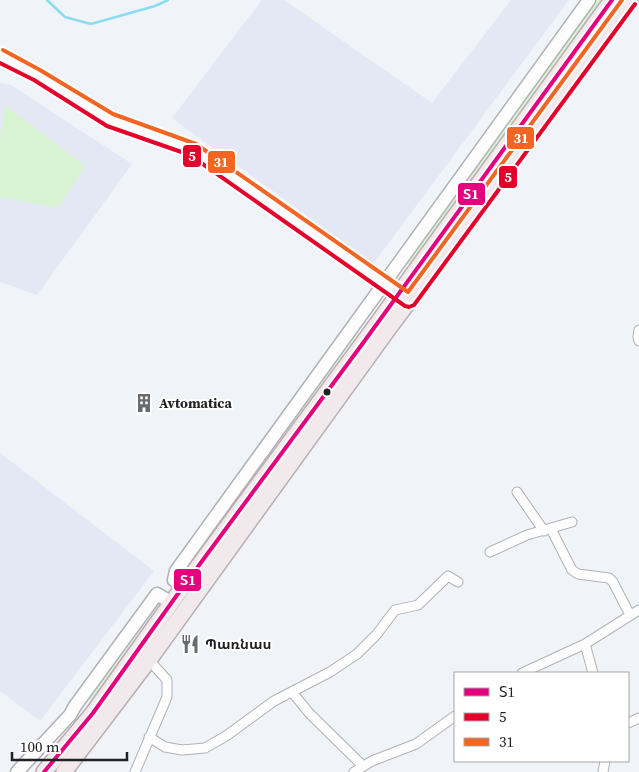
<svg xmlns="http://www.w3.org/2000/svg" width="639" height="772" font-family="'Source Serif 4','Noto Sans Armenian',serif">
	<rect width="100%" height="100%" fill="#f0f3f8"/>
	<path fill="#e3e8f4" d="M262,0H284L432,103L511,0H569L373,264L172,118Z
		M0,83L11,85L132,164L37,295L0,282Z
		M0,453L154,571L40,721L0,691Z"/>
	<path fill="#d8f3d2" d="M593,0H603L546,76L533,100L413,266L409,267L408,263L414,254L417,242Z
		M5,105L84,165L83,169L60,205L55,207L48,206L0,197V137Z
		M358,332L363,335L185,579L178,574L291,419L340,357Z
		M159,606L163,610L95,704L89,699Z"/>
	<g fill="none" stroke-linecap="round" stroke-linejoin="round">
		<path stroke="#8adcee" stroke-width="2.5" d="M47,0L65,17L91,24L155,6L168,0"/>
		<g stroke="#b0b2b6" stroke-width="11">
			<path id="street" d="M639,330L638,337L639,341
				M517,492L544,531
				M551,529L572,570L578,574L609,578L613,582L630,615
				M490,552L527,535L572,522
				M585,644L593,673
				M522,673L585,644L639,610
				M292,692L310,714L362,765
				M628,723L639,718
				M149,737L165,747L182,750L205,748L226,736L274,701L330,672L357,654L377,634L395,610L418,605L448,576L458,582
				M135,772L167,697V680L149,660
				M354,772L372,761L416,744L455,716
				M603,772L605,761"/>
		</g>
		<g stroke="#b0b2b6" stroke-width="15">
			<path id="secondary" d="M0,56L37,75L110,120L193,149L405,298
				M184,586L174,580L176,571L589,0
				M17,772L70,715L75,706L157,594L172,603"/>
		</g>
		<g stroke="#bbabb3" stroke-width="18">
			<path id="primary" d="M44,772L93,713L177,595L363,343L612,0
				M64,772L149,660L389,328L457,237L630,0"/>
		</g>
		<use href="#street" stroke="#fdfdfe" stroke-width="9"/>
		<use href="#secondary" stroke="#fdfdfe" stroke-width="12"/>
		<use href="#primary" stroke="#f2e9ed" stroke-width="15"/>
		<g stroke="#fff" stroke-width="8">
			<path id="bus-1" d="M44,772L93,713L177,595L363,343L612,0"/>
		</g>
		<g stroke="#fff" stroke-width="8">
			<path id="bus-2" d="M0,63L34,80L107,126L190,155L405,306L409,307L414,305L635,4"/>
		</g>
		<g stroke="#fff" stroke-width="8">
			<path id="bus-3" d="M3,50L40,70L113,114L196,144L408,292L622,0"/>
		</g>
		<use href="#bus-1" stroke="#e5007d" stroke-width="4"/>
		<use href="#bus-2" stroke="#e4002b" stroke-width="4"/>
		<use href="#bus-3" stroke="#f26522" stroke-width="4"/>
	</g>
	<defs>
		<g id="building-bare" transform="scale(1.5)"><path d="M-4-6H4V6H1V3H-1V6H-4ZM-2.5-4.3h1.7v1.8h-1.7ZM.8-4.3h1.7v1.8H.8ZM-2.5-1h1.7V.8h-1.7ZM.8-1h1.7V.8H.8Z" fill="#696a6f" stroke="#fff" stroke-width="2.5" paint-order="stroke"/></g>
		<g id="restaurant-bare" transform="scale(1.5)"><path d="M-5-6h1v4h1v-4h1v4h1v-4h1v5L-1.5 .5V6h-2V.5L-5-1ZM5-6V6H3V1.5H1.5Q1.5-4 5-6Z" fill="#696a6f" stroke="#fff" stroke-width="2.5" paint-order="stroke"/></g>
	</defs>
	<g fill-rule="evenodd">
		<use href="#building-bare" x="144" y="403"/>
		<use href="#restaurant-bare" x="190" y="644"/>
	</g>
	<circle fill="#202125" stroke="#fff" stroke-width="2" cx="327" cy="392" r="4.5"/>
	<g text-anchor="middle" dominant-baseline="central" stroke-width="4" stroke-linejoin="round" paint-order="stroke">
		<g font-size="14" font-weight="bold" fill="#202125" stroke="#fff" text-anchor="start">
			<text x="159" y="403">Avtomatica</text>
			<text x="205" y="644">Պառնաս</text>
		</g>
	</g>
	<g stroke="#fff" stroke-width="2">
		<rect x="506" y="126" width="29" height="24" rx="5" fill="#f26522"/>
		<rect x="182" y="144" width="20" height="24" rx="5" fill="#e4002b"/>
		<rect x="207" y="150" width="29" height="24" rx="5" fill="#f26522"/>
		<rect x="498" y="165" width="20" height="24" rx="5" fill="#e4002b"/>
		<rect x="457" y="182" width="29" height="24" rx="5" fill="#e5007d"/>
		<rect x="173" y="568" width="29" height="24" rx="5" fill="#e5007d"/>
	</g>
	<g font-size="14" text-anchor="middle" font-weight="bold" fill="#fff">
		<text x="521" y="143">31</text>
		<text x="192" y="161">5</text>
		<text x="221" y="167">31</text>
		<text x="508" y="182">5</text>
		<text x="471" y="199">Տ1</text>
		<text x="188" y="585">Տ1</text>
	</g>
	<rect x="454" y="672" width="175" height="90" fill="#ffffff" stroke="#a6a6a8"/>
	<rect x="464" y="688" width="25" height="8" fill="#e5007d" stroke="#a6a6a8"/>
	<text x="499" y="697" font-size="15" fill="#202125">Տ1</text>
	<rect x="464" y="713" width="25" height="8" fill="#e4002b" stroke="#a6a6a8"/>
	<text x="499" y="722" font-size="15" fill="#202125">5</text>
	<rect x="464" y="738" width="25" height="8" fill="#f26522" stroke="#a6a6a8"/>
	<text x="499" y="747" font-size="15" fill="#202125">31</text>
	<path d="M12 752v8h115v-8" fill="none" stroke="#202125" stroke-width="2.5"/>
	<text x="20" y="752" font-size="15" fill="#202125" stroke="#ffffff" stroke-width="4" paint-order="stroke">100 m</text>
</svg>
